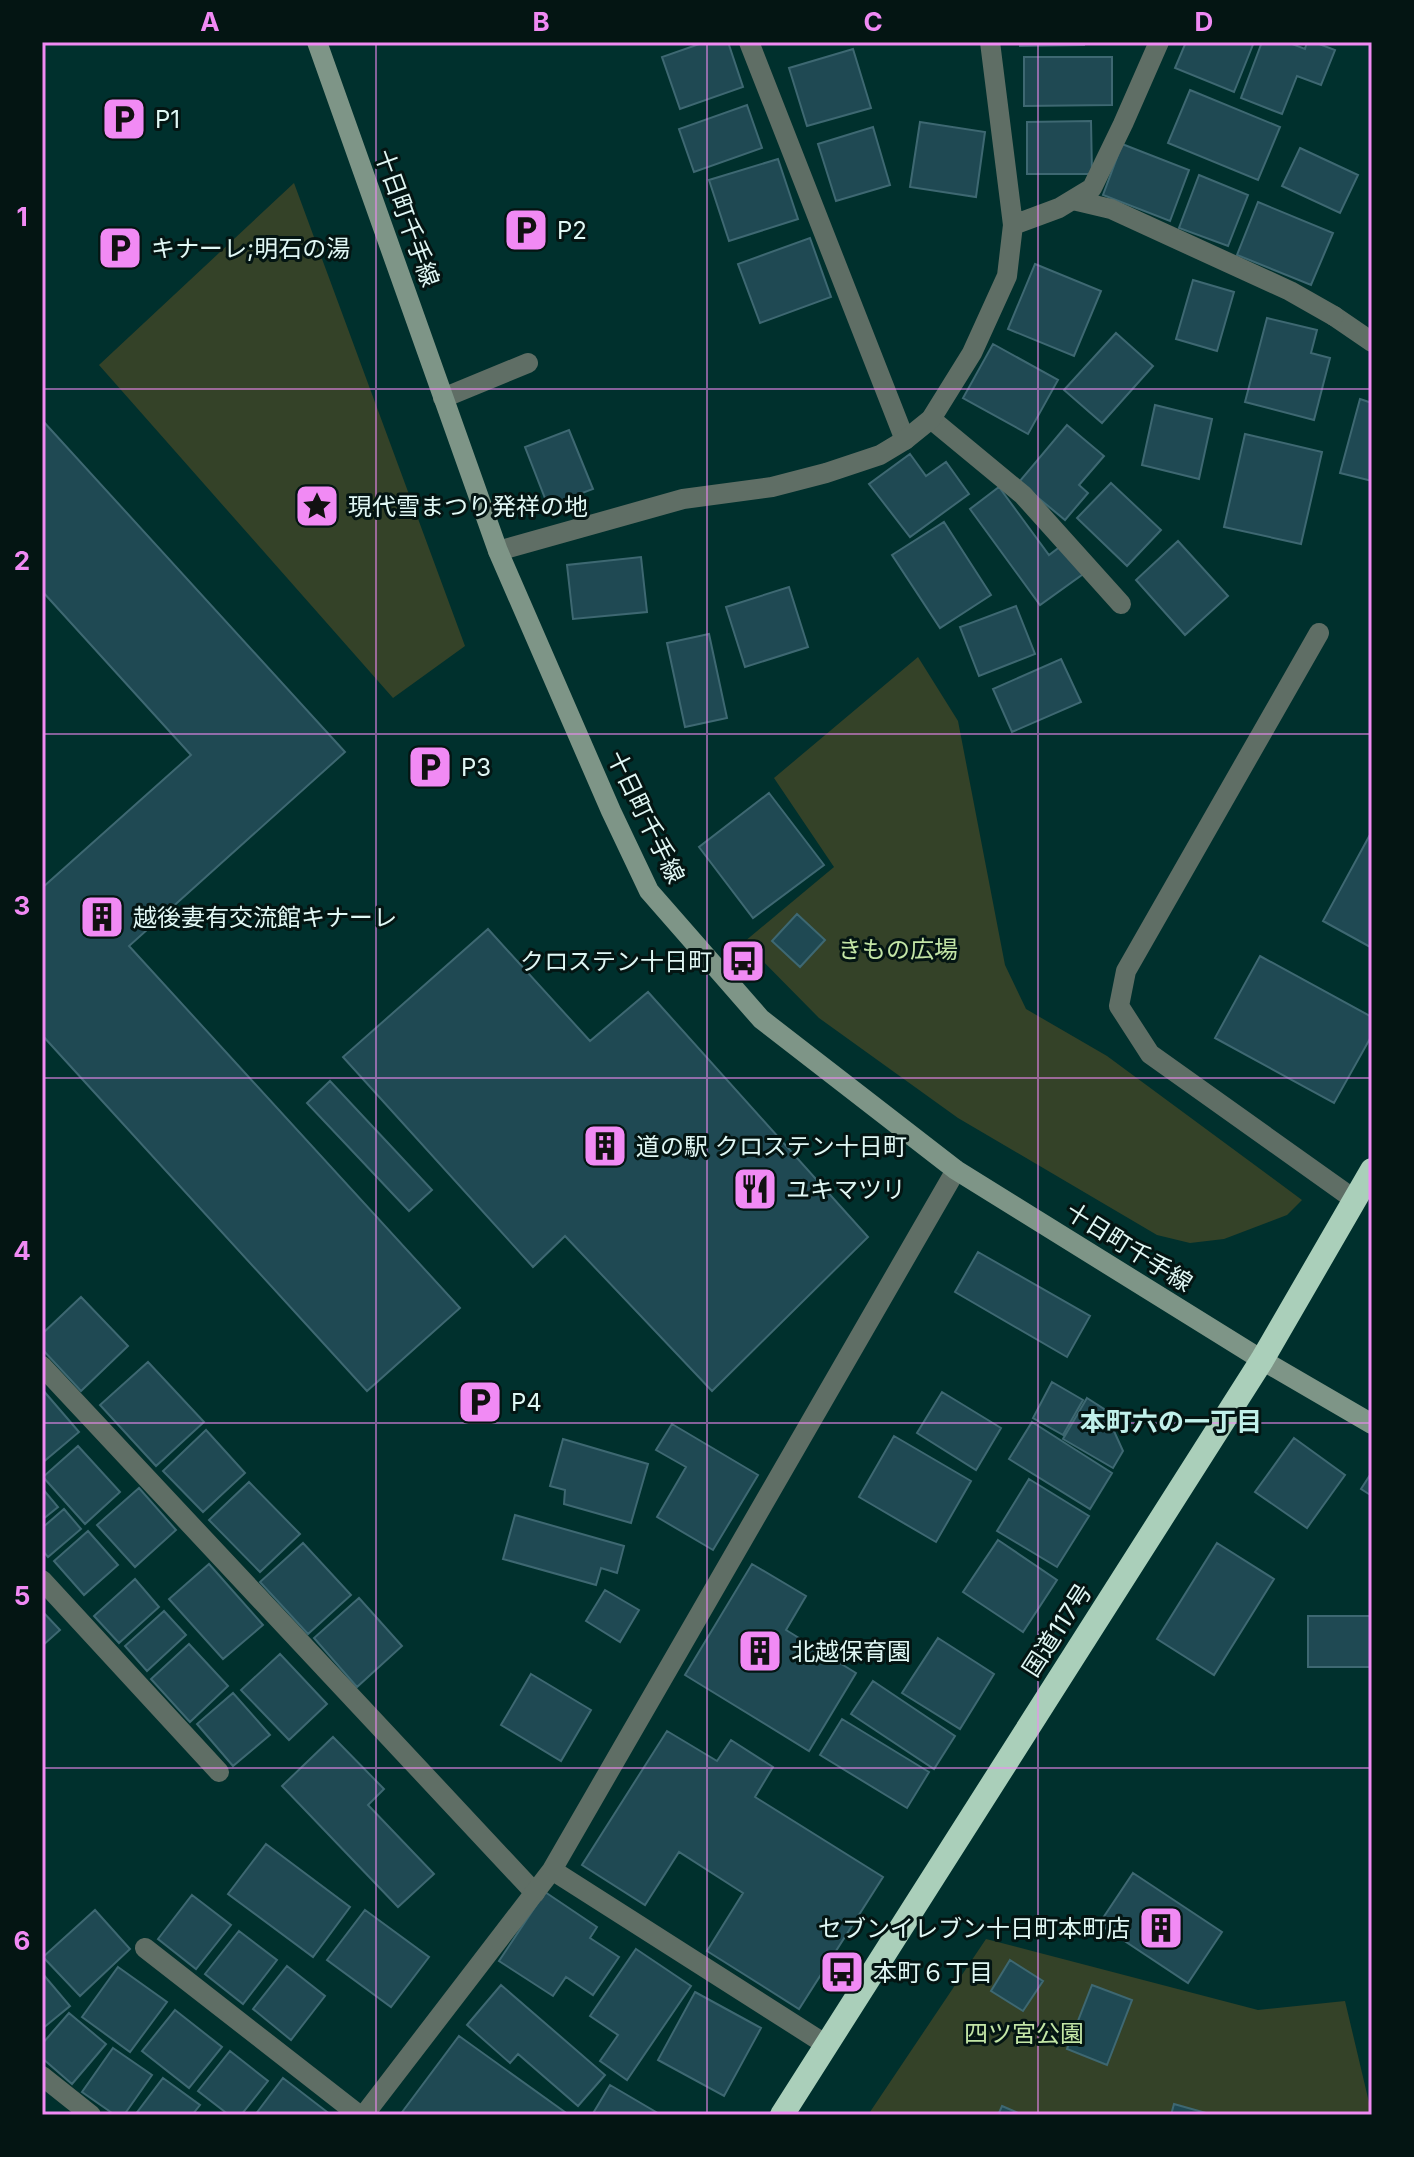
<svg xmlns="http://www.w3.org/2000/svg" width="1414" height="2157" font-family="Inter,'Noto Sans JP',sans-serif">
	<rect width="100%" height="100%" fill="#00302d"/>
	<path fill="#344228" d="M294,183L465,646L393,698L99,365Z
		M918,657L958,721L1005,965L1026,1009L1107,1056L1302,1200L1287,1215L1224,1239L1190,1243L1157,1235L958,1118L819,1018L744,942L834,867L774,778Z
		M986,1939L1258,2010L1345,2001L1372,2115H868Z"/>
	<path fill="#1f4953" stroke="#3e6872" stroke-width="2" d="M705,42H728L743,87L680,109L662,57Z
		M1020,42H1084V45L1020,46Z
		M1186,42H1254L1234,92L1175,68Z
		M1262,42H1287L1305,49L1307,42H1314L1335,50L1321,85L1297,76L1282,114L1241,98Z
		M853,49L871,108L807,126L789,68Z
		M1024,57H1112V105L1024,106Z
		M1190,90L1280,127L1258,180L1168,143Z
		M747,105L762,148L694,172L679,129Z
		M1091,121L1092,174H1027V122Z
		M920,122L985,132L976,197L910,187Z
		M873,127L890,185L836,201L818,144Z
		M1122,144L1189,170L1170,221L1103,195Z
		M1300,148L1358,175L1340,213L1282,186Z
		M778,159L798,219L729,241L709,180Z
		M1199,175L1248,195L1228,246L1179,228Z
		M1258,202L1333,233L1311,285L1237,255Z
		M810,238L831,297L760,323L738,264Z
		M1035,264L1101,291L1074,356L1008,329Z
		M1193,280L1234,292L1217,351L1176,339Z
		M1267,318L1317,330L1311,353L1330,358L1314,420L1245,402Z
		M1116,333L1153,366L1102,423L1064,390Z
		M993,344L1058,380L1028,434L963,398Z
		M1360,399L1372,403V481L1340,473Z
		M1155,405L1212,419L1199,479L1142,465Z
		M42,420L345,752L129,946L460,1308L367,1391L42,1035V888L191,755L42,591Z
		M1067,425L1104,456L1079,485L1088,493L1065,520L1019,482Z
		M569,430L593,489L548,506L525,447Z
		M1245,434L1322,452L1301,544L1224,527Z
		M910,454L926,476L946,462L969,494L910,537L869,484Z
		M1111,483L1161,530L1127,566L1077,518Z
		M999,487L1049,555L1065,543L1086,572L1040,605L970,509Z
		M944,522L991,595L940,628L892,555Z
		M1178,541L1228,596L1185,635L1136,580Z
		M641,557L647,612L573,619L567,565Z
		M789,587L808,647L745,667L726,607Z
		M1016,606L1035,654L979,676L960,627Z
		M709,634L727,718L685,727L667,643Z
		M1061,659L1081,702L1012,732L993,689Z
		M769,793L824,865L753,918L699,847Z
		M1372,831V948L1323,921Z
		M797,914L825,940L800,967L772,941Z
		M488,929L590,1041L648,992L868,1237L712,1391L565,1236L533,1267L343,1057Z
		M1260,956L1372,1017V1035L1334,1103L1215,1038Z
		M330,1081L432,1190L409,1211L307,1103Z
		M978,1252L1090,1316L1067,1357L955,1292Z
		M81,1297L128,1346L81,1391L42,1349V1334Z
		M148,1362L204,1422L156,1466L100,1405Z
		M1052,1382L1083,1400L1063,1435L1033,1418Z
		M42,1389L79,1432L42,1463Z
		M942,1392L1001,1428L976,1470L917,1433Z
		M1087,1398L1104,1409L1123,1451L1113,1468L1063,1439Z
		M1032,1422L1112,1473L1090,1509L1009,1459Z
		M672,1424L758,1475L713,1550L657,1517L686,1467L656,1450Z
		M206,1430L245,1473L203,1512L163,1471Z
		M894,1436L971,1481L936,1542L859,1497Z
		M1294,1438L1345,1475L1307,1528L1255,1492Z
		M563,1439L648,1464L631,1523L564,1504L565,1490L550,1486Z
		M78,1446L120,1492L85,1524L43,1477Z
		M1372,1472V1496L1361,1489Z
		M1029,1479L1089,1516L1057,1567L997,1531Z
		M249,1482L300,1534L260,1572L209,1520Z
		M42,1488L58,1507L42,1520Z
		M139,1488L176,1530L135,1567L97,1525Z
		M64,1509L81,1529L48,1557L42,1550V1528Z
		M515,1515L624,1546L617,1573L601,1568L596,1585L503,1559Z
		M88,1531L118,1565L84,1595L54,1561Z
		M998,1540L1057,1580L1023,1632L963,1592Z
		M303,1543L351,1595L308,1634L260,1582Z
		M1217,1543L1274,1579L1214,1675L1157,1639Z
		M209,1564L263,1625L223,1659L169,1599Z
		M752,1564L806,1596L786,1630L856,1673L809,1751L685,1675Z
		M135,1579L159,1607L119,1643L94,1616Z
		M605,1590L639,1610L620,1642L586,1621Z
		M359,1598L402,1646L357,1687L314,1638Z
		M42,1611L60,1630L42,1646Z
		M164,1611L186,1635L147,1671L125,1646Z
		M1308,1616H1372V1667H1308Z
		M938,1638L994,1674L960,1729L902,1693Z
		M189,1644L228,1686L190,1722L151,1679Z
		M280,1654L327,1704L289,1740L241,1690Z
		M531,1674L591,1710L561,1761L501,1725Z
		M873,1681L955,1736L934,1769L851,1714Z
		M233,1693L270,1735L233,1766L197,1724Z
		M842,1719L929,1772L907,1808L820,1755Z
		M667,1731L717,1761L731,1740L773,1767L755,1797L883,1877L799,2009L707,1951L743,1893L679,1852L645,1905L582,1865Z
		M333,1737L384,1789L368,1805L434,1874L398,1907L282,1786Z
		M266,1844L350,1907L313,1957L228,1894Z
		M1133,1873L1222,1932L1188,1983L1099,1924Z
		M545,1892L597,1927L590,1938L619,1957L593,1995L566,1977L553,1996L499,1961Z
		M192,1895L231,1925L196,1969L158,1939Z
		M95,1910L130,1949L80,1996L43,1957Z
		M365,1910L429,1957L391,2007L327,1960Z
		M239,1931L277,1960L243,2004L205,1974Z
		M636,1949L691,1986L627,2080L600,2061L618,2035L590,2016Z
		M1010,1960L1043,1981L1023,2011L991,1991Z
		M287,1966L325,1996L291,2040L253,2009Z
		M118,1967L167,2002L130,2052L82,2017Z
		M42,1973L70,2006L42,2029Z
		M501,1985L605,2075L578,2106L518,2054L510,2063L467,2025Z
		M1092,1985L1132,2000L1107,2065L1067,2049Z
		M695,1992L761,2028L724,2096L658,2060Z
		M175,2010L222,2047L189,2088L142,2051Z
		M69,2013L106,2044L72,2084L42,2058V2044Z
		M459,2036L569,2115H400Z
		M113,2048L152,2075L124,2115H115L82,2092Z
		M230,2051L268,2081L241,2115H229L198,2091Z
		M163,2078L200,2105L192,2115H135Z
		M283,2078L331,2115H255Z
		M610,2085L661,2115H592Z
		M1174,2104L1213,2115H1171Z
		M1002,2106L1023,2115H998Z"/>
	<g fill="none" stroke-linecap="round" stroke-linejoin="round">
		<path stroke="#5f6e65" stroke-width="20" d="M749,42L905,440
			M1334,316L1372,342
			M443,398L528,363
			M931,419L1023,495L1121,604
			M1319,633L1126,971L1119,1006L1150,1054L1355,1200
			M42,1366L535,1893
			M42,1580L219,1772
			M145,1948L359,2115
			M42,2076L91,2115"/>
		<path stroke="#5f6e65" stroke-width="20" d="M1073,200L1111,209L1290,291L1334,316
			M1013,225L1059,208L1092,188L1123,124L1159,42
			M498,551L683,499L772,487L826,473L880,455L905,440L931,419L972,353L1007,276L1013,225L990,42
			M552,1870L825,2044
			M364,2115L552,1870L956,1170"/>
		<path stroke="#7e9587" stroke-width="20" d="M317,42L498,551L611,811L649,891L761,1019L956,1170L1262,1360L1372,1424"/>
		<path stroke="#aacfba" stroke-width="24" d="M782,2115L1262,1360L1372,1170"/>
	</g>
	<path fill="none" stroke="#f18af4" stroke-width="2" stroke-opacity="0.55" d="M376,42V2115M707,42V2115M1038,42V2115M42,389H1372M42,734H1372M42,1078H1372M42,1423H1372M42,1768H1372"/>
	<defs>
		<g id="parking-square" transform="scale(2.3)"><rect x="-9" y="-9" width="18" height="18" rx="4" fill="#f18af4" stroke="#041513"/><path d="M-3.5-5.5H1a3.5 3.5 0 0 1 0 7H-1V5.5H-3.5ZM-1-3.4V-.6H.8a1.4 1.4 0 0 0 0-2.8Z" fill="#111"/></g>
		<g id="sight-square" transform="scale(2.3)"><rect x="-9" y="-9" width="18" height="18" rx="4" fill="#f18af4" stroke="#041513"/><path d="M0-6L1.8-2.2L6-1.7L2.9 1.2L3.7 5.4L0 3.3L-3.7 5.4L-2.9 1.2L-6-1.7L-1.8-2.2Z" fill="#111"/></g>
		<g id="building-square" transform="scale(2.3)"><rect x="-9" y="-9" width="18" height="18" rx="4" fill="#f18af4" stroke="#041513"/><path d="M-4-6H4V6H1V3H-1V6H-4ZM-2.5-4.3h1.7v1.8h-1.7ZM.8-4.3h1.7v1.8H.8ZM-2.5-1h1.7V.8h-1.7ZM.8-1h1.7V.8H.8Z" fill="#111"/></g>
		<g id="bus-square" transform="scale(2.3)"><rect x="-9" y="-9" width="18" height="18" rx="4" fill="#f18af4" stroke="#041513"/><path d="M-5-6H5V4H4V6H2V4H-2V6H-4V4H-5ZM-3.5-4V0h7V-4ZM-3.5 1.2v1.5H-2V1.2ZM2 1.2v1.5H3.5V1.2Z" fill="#111"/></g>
		<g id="restaurant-square" transform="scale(2.3)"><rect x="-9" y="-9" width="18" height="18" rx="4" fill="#f18af4" stroke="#041513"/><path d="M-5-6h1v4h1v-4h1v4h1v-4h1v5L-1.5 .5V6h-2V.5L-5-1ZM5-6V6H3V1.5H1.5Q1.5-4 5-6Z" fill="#111"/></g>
	</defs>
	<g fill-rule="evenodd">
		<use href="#parking-square" x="124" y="119"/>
		<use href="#parking-square" x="526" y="230"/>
		<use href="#parking-square" x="120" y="248"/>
		<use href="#sight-square" x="317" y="506"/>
		<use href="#parking-square" x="430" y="767"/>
		<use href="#building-square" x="102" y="917"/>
		<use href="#bus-square" x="743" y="961"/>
		<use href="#building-square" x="605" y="1146"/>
		<use href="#restaurant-square" x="755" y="1189"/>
		<use href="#parking-square" x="480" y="1402"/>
		<use href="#building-square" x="760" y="1651"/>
		<use href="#building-square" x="1161" y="1928"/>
		<use href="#bus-square" x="842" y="1972"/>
	</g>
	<g text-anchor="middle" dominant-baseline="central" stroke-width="6" stroke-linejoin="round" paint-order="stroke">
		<g font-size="24" fill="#e0f7f4" stroke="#041513" text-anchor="start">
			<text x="155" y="119">P1</text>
			<text x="557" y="230">P2</text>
			<text x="151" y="248">キナーレ;明石の湯</text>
			<text x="348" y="506">現代雪まつり発祥の地</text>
			<text x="461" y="767">P3</text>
			<text x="133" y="917">越後妻有交流館キナーレ</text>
			<text x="712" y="961" text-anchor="end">クロステン十日町</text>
			<text x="636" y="1146">道の駅 クロステン十日町</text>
			<text x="786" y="1189">ユキマツリ</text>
			<text x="511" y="1402">P4</text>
			<text x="791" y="1651">北越保育園</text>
			<text x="1130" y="1928" text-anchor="end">セブンイレブン十日町本町店</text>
			<text x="873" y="1972">本町６丁目</text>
		</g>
		<g font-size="24" fill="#e0f7f4" stroke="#041513">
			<text transform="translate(407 218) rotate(70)">十日町千手線</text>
			<text transform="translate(646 817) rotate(64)">十日町千手線</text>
			<text transform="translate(1129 1247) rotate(32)">十日町千手線</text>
			<text transform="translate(1057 1630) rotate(-57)">国道117号</text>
		</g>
		<g font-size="24" fill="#c3e6a6" stroke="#041513">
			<text x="898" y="949">きもの広場</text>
			<text x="1024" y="2033">四ツ宮公園</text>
		</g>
		<g font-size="26" font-weight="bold" fill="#c0f0ea" stroke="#041513">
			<text x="1171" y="1421">本町六の一丁目</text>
		</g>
	</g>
	<rect width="1414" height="2157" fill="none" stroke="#041513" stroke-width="88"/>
	<rect x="44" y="44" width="1326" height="2069" fill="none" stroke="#f18af4" stroke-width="3"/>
	<g font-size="26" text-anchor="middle" font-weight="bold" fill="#f18af4">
		<text x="210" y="31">A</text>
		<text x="541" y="31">B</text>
		<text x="873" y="31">C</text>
		<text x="1204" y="31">D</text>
		<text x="22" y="226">1</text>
		<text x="22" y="570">2</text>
		<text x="22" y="915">3</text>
		<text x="22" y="1260">4</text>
		<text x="22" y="1605">5</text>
		<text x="22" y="1950">6</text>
	</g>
</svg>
